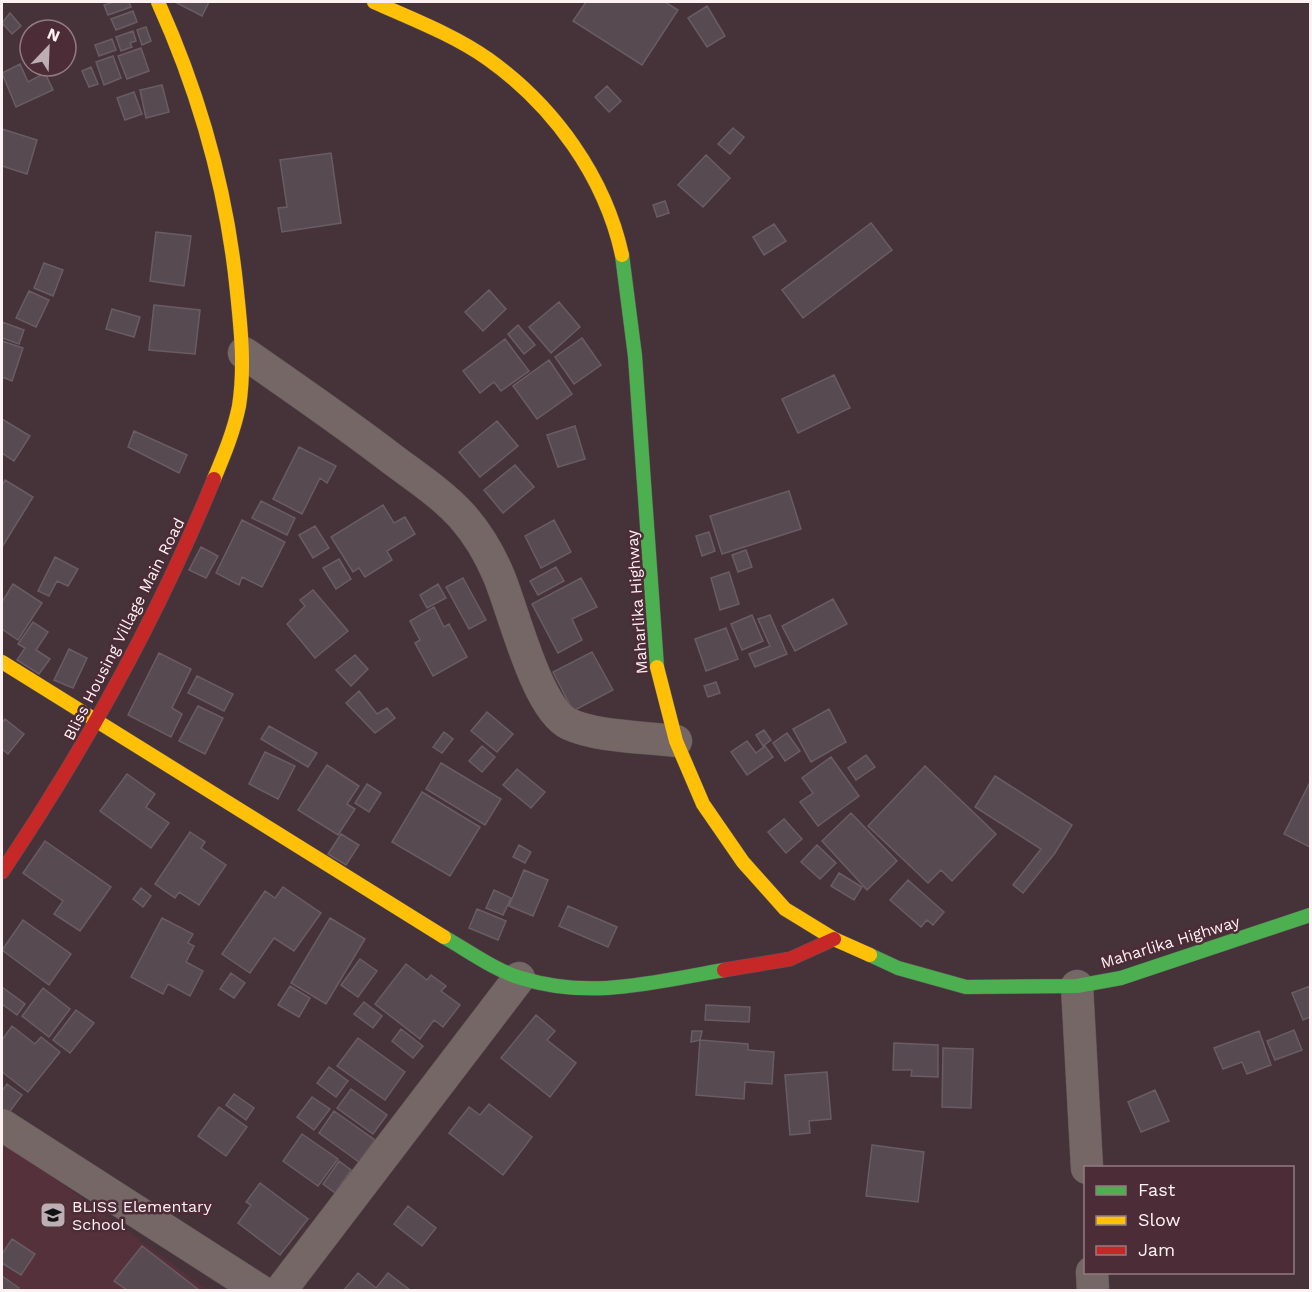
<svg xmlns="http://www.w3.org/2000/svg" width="1312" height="1292" font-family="'Work Sans',sans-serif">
	<rect width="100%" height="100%" fill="#453339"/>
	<path fill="#55313c" d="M2,1140L208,1290H2Z"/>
	<path fill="#574a51" stroke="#6a5c63" stroke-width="1.5" d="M114,2H129L131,7L108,15L104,5Z
		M175,2H209L202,16Z
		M586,2H665L678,10L642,65L573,21Z
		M707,6L725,36L707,47L688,18Z
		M133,11L137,22L116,30L111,19Z
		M10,13L21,26L12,34L2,23Z
		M146,27L151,41L142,45L137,30Z
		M133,31L136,41L130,43L132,47L121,51L116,37Z
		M112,39L116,50L99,56L95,45Z
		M141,48L149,71L127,79L118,56Z
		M113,56L121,78L104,85L96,62Z
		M20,64L28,82L45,73L53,90L16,107L2,73Z
		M91,67L98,84L89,87L82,71Z
		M162,85L169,112L146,118L140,90Z
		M607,86L621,101L609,112L595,97Z
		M134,92L142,114L125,120L117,98Z
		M733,128L744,137L730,154L718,144Z
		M2,129L37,140L27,174L2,166Z
		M331,153L341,223L282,232L278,208L287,207L280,160Z
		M706,155L730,178L703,207L678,185Z
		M665,201L669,213L657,217L653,205Z
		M871,223L892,250L803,318L782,290Z
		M774,224L786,241L764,255L753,237Z
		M156,232L191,236L184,286L150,281Z
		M44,263L63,270L53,296L34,288Z
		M489,290L506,309L483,331L465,312Z
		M29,291L49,300L36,327L16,318Z
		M559,302L580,327L551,353L529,327Z
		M154,305L200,310L195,354L149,350Z
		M112,309L140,317L134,337L106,329Z
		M2,322L24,330L19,344L2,338Z
		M518,325L535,345L524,354L508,334Z
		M582,338L601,365L574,384L555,357Z
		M505,339L529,371L501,391L494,382L480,393L463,371Z
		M2,341L23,348L12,381L2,377Z
		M549,360L572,394L537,419L513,386Z
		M834,375L850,408L798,433L782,399Z
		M2,419L30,436L14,461L2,453Z
		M497,421L518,446L480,477L459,452Z
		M575,426L585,459L558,467L547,435Z
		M134,431L187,455L179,473L128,447Z
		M299,447L336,466L327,483L320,478L302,514L273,499Z
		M515,465L534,487L503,513L484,490Z
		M5,480L33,497L2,547V486Z
		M789,491L801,529L722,554L710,516Z
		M261,501L295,518L287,535L252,518Z
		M383,505L394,523L405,517L415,534L387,551L392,560L365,577L359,568L353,572L331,537Z
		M242,520L285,542L262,587L242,577L239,585L216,573Z
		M554,520L571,552L541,568L525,536Z
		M315,526L329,548L313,558L299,535Z
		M709,532L715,551L702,556L696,536Z
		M201,547L218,556L206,578L189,570Z
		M746,550L752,567L738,572L732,555Z
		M55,557L78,569L68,586L57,581L49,596L38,591Z
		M339,559L351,579L336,589L323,568Z
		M556,567L564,581L538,595L530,581Z
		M729,572L739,604L720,610L711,578Z
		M463,578L486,620L469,629L446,587Z
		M581,578L597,607L572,619L582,640L558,653L532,604Z
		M13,584L42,603L18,640L2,629V602Z
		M438,584L446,598L427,608L420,595Z
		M313,590L348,631L315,658L287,624L305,606L300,600Z
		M833,599L847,624L795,651L782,626Z
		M434,607L444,627L449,624L467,657L433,676L415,643L420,640L410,621Z
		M752,615L763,641L742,650L731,624Z
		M770,615L787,654L755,667L749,654L770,646L758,619Z
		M33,622L48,632L36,650L50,659L39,674L17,660L25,648L18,644Z
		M726,628L738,659L706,671L695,639Z
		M69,649L87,658L73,688L54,680Z
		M592,652L613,690L573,711L553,672Z
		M159,653L191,669L172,708L182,714L171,737L128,715Z
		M355,655L368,669L351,686L336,670Z
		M197,676L233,694L224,711L188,693Z
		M716,682L720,693L708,697L704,686Z
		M359,691L377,714L387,708L395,718L375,733L346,703Z
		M198,706L223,718L205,754L179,741Z
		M829,709L846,742L811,762L793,729Z
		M487,712L513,734L497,752L471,731Z
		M5,719L24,734L8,754L2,749V723Z
		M269,726L317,753L308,767L261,739Z
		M764,730L771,740L763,746L756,735Z
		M444,732L453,739L442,753L433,747Z
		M787,733L800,751L785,761L773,743Z
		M747,741L756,753L765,746L773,757L747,775L731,752Z
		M482,746L495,757L482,772L469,761Z
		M265,752L295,766L278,799L249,784Z
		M866,755L875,767L856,780L848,768Z
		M831,757L859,796L818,826L800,802L813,793L802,778Z
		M441,763L501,799L485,825L426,789Z
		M327,765L359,786L347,804L355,809L338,835L298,810Z
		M925,766L996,834L952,881L941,870L928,883L868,826Z
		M517,769L545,792L531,808L503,785Z
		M127,774L155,794L146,807L169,823L151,848L100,811Z
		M995,776L1072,825L1055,853L1023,893L1013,885L1041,849L975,807Z
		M1310,782V847L1284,834Z
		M367,784L381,793L369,812L355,803Z
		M422,792L480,827L450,876L392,842Z
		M851,813L897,861L867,890L822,841Z
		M784,819L802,839L786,853L768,832Z
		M190,832L205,842L201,848L226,865L199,905L179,892L175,898L155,884Z
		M341,834L359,845L346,865L328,854Z
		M45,841L111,887L80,931L54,914L63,901L23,873Z
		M519,845L531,852L525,863L513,857Z
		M817,845L836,863L820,879L801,862Z
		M524,870L548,880L533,916L509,906Z
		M839,873L862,887L854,900L831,886Z
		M908,880L944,912L933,925L927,920L921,927L890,900Z
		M283,887L321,913L294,951L274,938L250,973L222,954L265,891L275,898Z
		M141,888L151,896L143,907L133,899Z
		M494,890L511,898L503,915L486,908Z
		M568,906L617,927L608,947L559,926Z
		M477,909L506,921L498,940L469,928Z
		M162,918L193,934L188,943L194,946L186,962L203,971L190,996L168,984L163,994L131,977Z
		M330,918L365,939L326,1004L291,983Z
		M23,920L71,954L49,985L2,950Z
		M360,959L377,971L358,997L341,985Z
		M406,964L427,980L431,975L446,986L441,991L460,1005L443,1027L434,1020L420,1039L375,1004Z
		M231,973L245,983L234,998L220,989Z
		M290,986L310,998L299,1017L278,1005Z
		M1310,986V1017L1303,1020L1292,993Z
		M2,987L25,1004L17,1015L2,1004Z
		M43,988L70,1009L49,1037L22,1016Z
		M364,1002L382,1016L373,1028L354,1014Z
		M706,1005L750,1007L749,1022L705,1020Z
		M76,1010L94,1023L70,1053L53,1040Z
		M536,1015L555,1031L547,1040L576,1063L550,1097L501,1058Z
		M12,1026L35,1044L41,1037L60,1052L28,1092L2,1072V1040Z
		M401,1029L423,1046L413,1058L392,1041Z
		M1294,1030L1302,1050L1275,1060L1267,1041Z
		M692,1031H702L700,1040L691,1042Z
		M1259,1031L1271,1065L1247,1074L1242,1062L1223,1069L1214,1048Z
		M358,1038L405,1072L385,1100L337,1066Z
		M700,1040L748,1044V1050L774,1052L772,1084L745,1082L744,1099L696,1095Z
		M894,1043L938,1045V1077L911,1076L912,1070H893Z
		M943,1048L973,1049L971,1108L942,1107Z
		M329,1067L348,1081L336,1097L317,1083Z
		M827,1072L831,1119L809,1121L810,1133L790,1135L785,1075Z
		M7,1084L22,1095L8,1114L2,1109V1091Z
		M351,1089L387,1115L373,1134L337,1108Z
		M1155,1090L1169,1121L1141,1132L1128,1102Z
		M234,1094L254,1108L246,1120L226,1105Z
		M312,1097L330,1109L314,1130L297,1117Z
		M489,1104L532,1137L503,1175L449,1133L469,1107L480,1115Z
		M219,1107L247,1127L226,1156L198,1136Z
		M334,1111L375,1140L359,1162L319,1133Z
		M302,1134L338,1159L318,1186L283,1161Z
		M872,1145L924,1152L918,1202L866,1196Z
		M339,1161L351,1170L335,1193L323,1184Z
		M260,1183L308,1219L280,1255L238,1223L251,1205L246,1202Z
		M408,1206L436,1228L422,1246L394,1224Z
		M12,1239L35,1254L21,1275L2,1263V1254Z
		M142,1246L199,1290H127L114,1281Z
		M358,1273L376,1288L388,1273L410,1290H344Z
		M2,1276L19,1288L18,1290H2Z"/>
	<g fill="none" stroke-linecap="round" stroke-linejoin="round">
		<g stroke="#615358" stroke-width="33">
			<path id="street" d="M244,353C294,388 344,422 392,459C416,477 442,494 462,516C477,533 489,553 498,574C513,608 536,708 569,724C597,737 644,737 676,741
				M1077,986L1087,1168
				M2,1125L259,1290
				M1092,1272L1093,1290
				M281,1290L519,978"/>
		</g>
		<g stroke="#615358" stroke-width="15">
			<path id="fast" d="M622,255L635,356L657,667
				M444,937C467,950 496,971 521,978C591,1000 654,982 724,970
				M870,955L898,968L966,987L1077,986L1121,978L1310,915"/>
		</g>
		<g stroke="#615358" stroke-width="15">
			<path id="slow" d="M158,2C200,95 227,190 237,292C241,330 245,368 239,406C234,431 224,455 214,479
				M374,2C412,19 454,35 488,59C554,106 605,177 622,255
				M2,662L444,937
				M657,667L676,741L703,804L743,862L785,909L834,939L870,955"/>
		</g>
		<g stroke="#615358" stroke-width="15">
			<path id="jam" d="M2,872C86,747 157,619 214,479
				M724,970L790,959L834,939"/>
		</g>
		<use href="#street" stroke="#756766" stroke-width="32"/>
		<use href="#fast" stroke="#4caf50" stroke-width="14"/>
		<use href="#slow" stroke="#ffc107" stroke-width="14"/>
		<use href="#jam" stroke="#c62828" stroke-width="14"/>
	</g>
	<defs>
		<g id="school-square" transform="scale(1.35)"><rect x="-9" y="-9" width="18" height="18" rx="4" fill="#bdaeb3" stroke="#4c2c36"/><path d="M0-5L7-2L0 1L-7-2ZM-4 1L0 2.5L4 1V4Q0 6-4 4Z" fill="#111"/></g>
	</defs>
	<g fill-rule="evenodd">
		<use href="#school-square" x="53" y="1215"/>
	</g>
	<g text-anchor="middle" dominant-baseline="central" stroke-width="5" stroke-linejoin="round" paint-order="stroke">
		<g font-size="16" fill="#fef1f4" stroke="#4c2c36">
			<text transform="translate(637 602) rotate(-94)">Maharlika Highway</text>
			<text transform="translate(124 629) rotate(-63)">Bliss Housing Village Main Road</text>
			<text transform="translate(1170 942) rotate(-17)">Maharlika Highway</text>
		</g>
		<g font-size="16" fill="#fef1f4" stroke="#4c2c36" text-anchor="start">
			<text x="72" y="1206">BLISS Elementary<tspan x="72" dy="18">School</tspan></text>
		</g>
	</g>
	<rect width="1312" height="1292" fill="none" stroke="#fef1f4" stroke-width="6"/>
	<rect x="1084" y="1166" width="210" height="108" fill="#4c2c36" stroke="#937b82" stroke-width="1.5"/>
	<rect x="1096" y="1186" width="30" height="9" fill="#4caf50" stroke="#937b82" stroke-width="1.5"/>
	<text x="1138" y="1196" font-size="18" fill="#fef1f4">Fast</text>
	<rect x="1096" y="1216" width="30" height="9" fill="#ffc107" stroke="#937b82" stroke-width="1.5"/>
	<text x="1138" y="1226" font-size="18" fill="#fef1f4">Slow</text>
	<rect x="1096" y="1246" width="30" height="9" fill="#c62828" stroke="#937b82" stroke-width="1.5"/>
	<text x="1138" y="1256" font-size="18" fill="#fef1f4">Jam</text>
	<g transform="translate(48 48) rotate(23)"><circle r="28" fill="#4c2c36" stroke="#937b82" stroke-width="1.5"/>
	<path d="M0-4.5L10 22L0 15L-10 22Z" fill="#bdaeb3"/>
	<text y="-9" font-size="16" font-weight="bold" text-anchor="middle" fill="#fef1f4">N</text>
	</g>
</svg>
